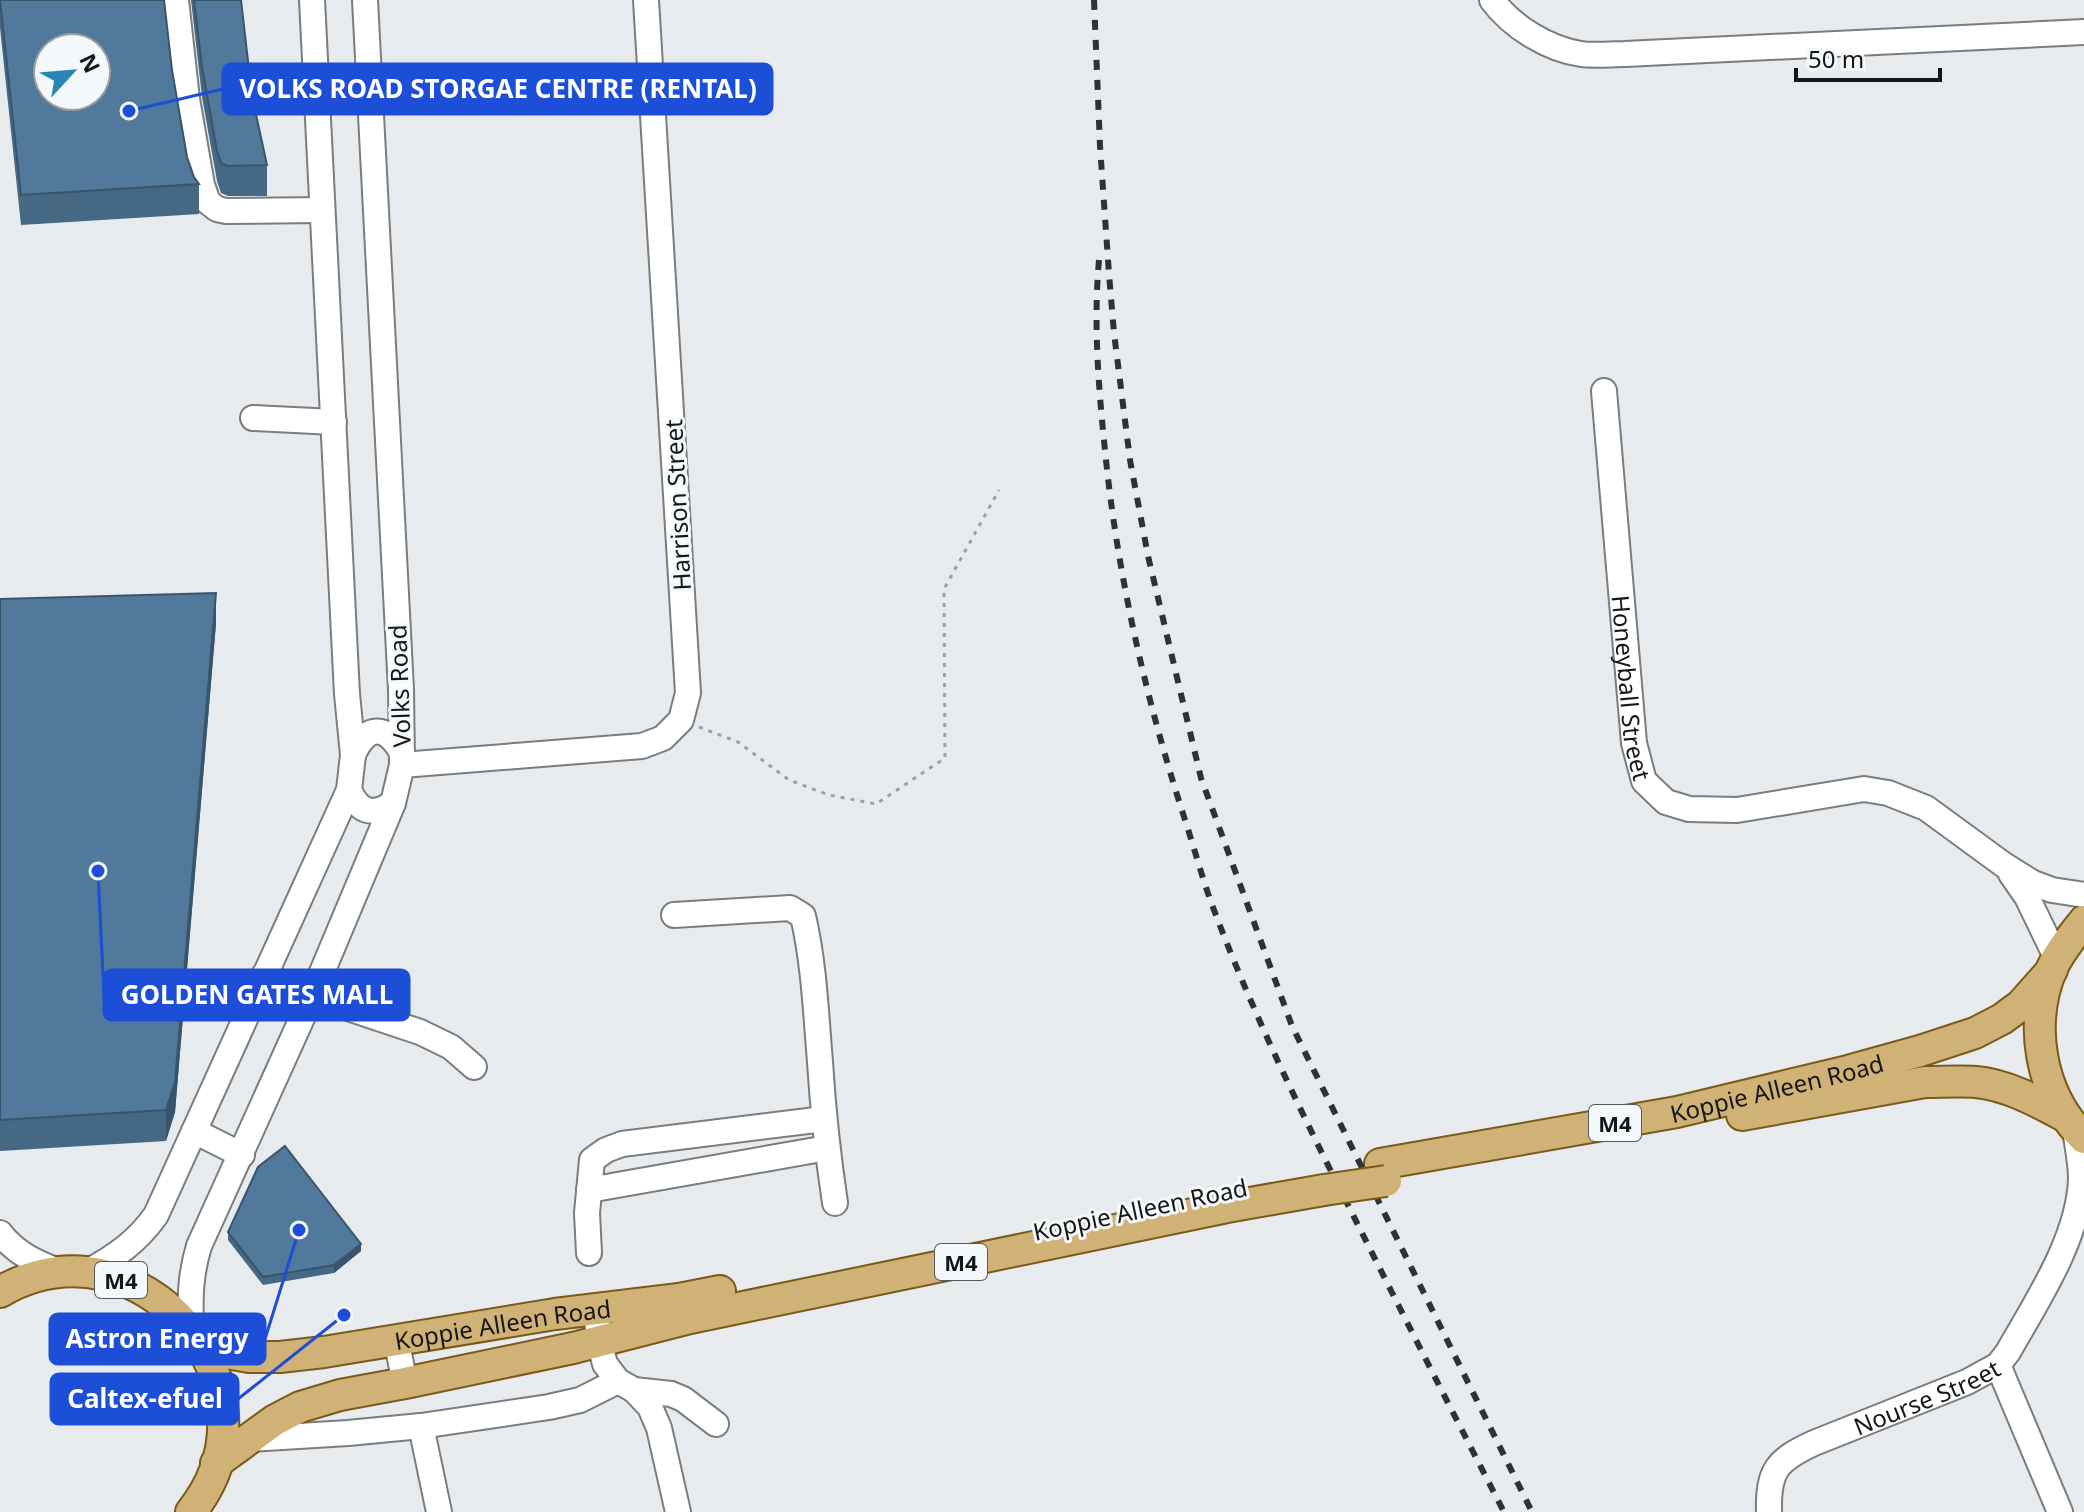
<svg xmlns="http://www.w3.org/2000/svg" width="2084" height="1512" font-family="'Noto Sans',sans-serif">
	<rect width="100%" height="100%" fill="#e7ebee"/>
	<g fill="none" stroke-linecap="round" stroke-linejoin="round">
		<g stroke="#797d80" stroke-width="28">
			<g id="minor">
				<path d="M176,0L187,99L202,185L208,202L217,209L226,211L322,210"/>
				<path d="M1492,0C1512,27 1548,49 1581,54C1595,56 1611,54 1625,54L2084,32"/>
				<path id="s1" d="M1604,391L1634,743L1644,781L1666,802L1689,809L1737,810L1864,789L1888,793L1926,808L2004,865L2033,883L2052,890L2084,895"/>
				<path d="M253,418L334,422"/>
				<path d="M353,755C366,725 386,723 402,753"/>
				<path d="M402,765L642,746L663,738L681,720L688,693L646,0"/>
				<path d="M349,790C359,812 372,817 393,803"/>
				<path d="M2011,874L2027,897L2057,959"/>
				<path d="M674,915L790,908L803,916C814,963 816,1014 820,1062C823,1110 828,1156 835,1203"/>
				<path d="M264,975L312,996L420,1032L451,1047L474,1067"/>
				<path d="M194,1131L242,1155"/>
				<path d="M589,1190L827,1148"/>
				<path d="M0,1233C16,1254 37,1263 61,1272"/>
				<path d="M589,1253L587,1213L592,1160L606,1150L622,1144L824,1119"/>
				<path d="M87,1272C115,1257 137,1242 156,1215L349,790L353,755L347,694L312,0"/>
				<path d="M596,1309L599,1341L605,1364L618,1381L634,1390L650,1407L659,1428L678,1512"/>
				<path d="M191,1330C190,1298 190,1276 199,1246L312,996L393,803L402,765L401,690L365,0"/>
				<path d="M396,1339L405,1383"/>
				<path d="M1998,1365L2060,1512"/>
				<path d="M634,1390L671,1394L683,1399L716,1424"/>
				<path d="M421,1426L439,1512"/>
				<path d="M249,1439L348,1433L421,1426L549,1407L580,1400L618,1381"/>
				<path id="s2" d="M1769,1512C1768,1470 1777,1460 1814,1443L1967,1382L1998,1365L2008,1352C2037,1301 2079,1238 2081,1179C2081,1162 2077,1145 2075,1129"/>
			</g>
		</g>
		<g stroke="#7b5a19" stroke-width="34">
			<g id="major">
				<path d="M2084,921C2072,936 2060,951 2052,968C2028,1025 2040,1094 2084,1138"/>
				<path d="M1742,1115L1925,1082C1942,1082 1959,1081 1976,1082C2008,1085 2038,1102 2066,1117"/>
				<path id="s3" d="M1380,1164L1677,1112L1848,1071L1920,1051L1975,1033L2002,1019L2021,1005L2052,970"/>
				<path d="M0,1292C139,1211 291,1387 191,1512"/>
				<path id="s4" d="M201,1344L232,1354L249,1357H280L324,1352L555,1314L679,1299L720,1291"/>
				<path d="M216,1463L275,1420L300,1407L340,1395L405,1383L573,1348L690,1318L1227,1207L1324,1190"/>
			</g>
		</g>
		<path stroke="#9da1a3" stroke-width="3" stroke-dasharray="4 6" stroke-linecap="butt" d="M699,727L738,742L789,780L829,795L876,804L945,758L944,589L999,490"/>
		<use href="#minor" stroke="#fff" stroke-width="24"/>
		<use href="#major" stroke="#d1b276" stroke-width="30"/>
		<path stroke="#2f3233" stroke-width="6" stroke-dasharray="10 10" stroke-linecap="butt" d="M1094,0L1100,146L1109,274L1114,333L1130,460L1148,556L1201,778L1292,1026L1532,1512
			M1099,260C1093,327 1099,393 1106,460C1119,584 1148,707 1187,826C1195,851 1202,877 1211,902C1250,1007 1299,1108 1349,1207C1400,1309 1452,1411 1504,1512"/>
		<g stroke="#7b5a19" stroke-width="34" stroke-linecap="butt">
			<path id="major-bridge" d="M1324,1190L1386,1181"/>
		</g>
		<use href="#major-bridge" stroke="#d1b276" stroke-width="30"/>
	</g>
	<path fill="#456885" d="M0,0L172,70L187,157L194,177L199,184V214L21,225L0,28Z
		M191,0H241L252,96L267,165V196H228L221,193L217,181L202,97Z
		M0,599L216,623L175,1112L166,1141L0,1151Z
		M228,1232L361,1251L334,1273L263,1285L228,1240Z"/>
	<path fill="#38556c" d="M216,593V623L175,1112L166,1141V1110Z
		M361,1244V1251L334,1273V1265Z"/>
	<path fill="#50799b" stroke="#38556c" stroke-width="2" fill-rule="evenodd" d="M0,0H164L172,70L187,157L194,177L199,184L21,195ZM48,48H96V96H48Z
		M194,0H241L252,96L267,165L228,166L221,163L217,151L202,67Z
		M216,593L175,1082L166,1110L0,1120V599Z
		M285,1146L361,1244L334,1265L263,1277L228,1232L258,1167Z"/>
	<g text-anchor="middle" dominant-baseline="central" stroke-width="6" stroke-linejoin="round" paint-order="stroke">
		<g fill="#f4f8fb" stroke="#575a5b" stroke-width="2">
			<rect x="1589" y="1105" width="52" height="36" rx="6"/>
			<rect x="935" y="1244" width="52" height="36" rx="6"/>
			<rect x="95" y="1262" width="52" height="36" rx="6"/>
		</g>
		<g font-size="22" font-weight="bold" fill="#141617">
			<text x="1615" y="1123">M4</text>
			<text x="961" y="1262">M4</text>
			<text x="121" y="1280">M4</text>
		</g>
		<g font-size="24" fill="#141617" stroke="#f4f8fb">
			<text transform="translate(677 505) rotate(-93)">Harrison Street</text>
			<text stroke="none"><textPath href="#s1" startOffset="298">Honeyball Street</textPath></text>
			<text transform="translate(399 686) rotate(-92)">Volks Road</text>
			<text stroke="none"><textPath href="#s3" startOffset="404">Koppie Alleen Road</textPath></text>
			<text transform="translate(1140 1209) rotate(-12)">Koppie Alleen Road</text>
			<text stroke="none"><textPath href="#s4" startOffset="306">Koppie Alleen Road</textPath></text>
			<text stroke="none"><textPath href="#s2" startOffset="212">Nourse Street</textPath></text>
		</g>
	</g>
	<path fill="none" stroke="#1d4ed8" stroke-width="3" d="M129 111L223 89M98 871L104 995M299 1230L265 1339M344 1315L238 1399"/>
	<g fill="#1d4ed8" stroke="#f4f8fb" stroke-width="3">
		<circle cx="129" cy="111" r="8"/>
		<circle cx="98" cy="871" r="8"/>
		<circle cx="299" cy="1230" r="8"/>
		<circle cx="344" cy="1315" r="8"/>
	</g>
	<g fill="#1d4ed8" stroke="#1d4ed8" stroke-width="3">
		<rect x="223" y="64" width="549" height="50" rx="8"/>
		<rect x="104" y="970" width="305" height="50" rx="8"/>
		<rect x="50" y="1314" width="215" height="50" rx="8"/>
		<rect x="51" y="1374" width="187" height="50" rx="8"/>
	</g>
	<g font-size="26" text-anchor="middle" font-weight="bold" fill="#fff">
		<text x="498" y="98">VOLKS ROAD STORGAE CENTRE (RENTAL)</text>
		<text x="257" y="1004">GOLDEN GATES MALL</text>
		<text x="157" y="1348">Astron Energy</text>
		<text x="145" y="1408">Caltex-efuel</text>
	</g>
	<g transform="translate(72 72) rotate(64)"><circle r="38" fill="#f4f8fb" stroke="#9a9ea0" stroke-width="2"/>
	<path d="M0-6L14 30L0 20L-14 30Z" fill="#2986b3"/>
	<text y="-12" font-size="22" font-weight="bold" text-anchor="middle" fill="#141617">N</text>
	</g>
	<path d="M1796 68v12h144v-12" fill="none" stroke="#141617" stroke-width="4"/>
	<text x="1808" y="68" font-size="24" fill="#141617" stroke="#f4f8fb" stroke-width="6" paint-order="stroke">50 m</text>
</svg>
